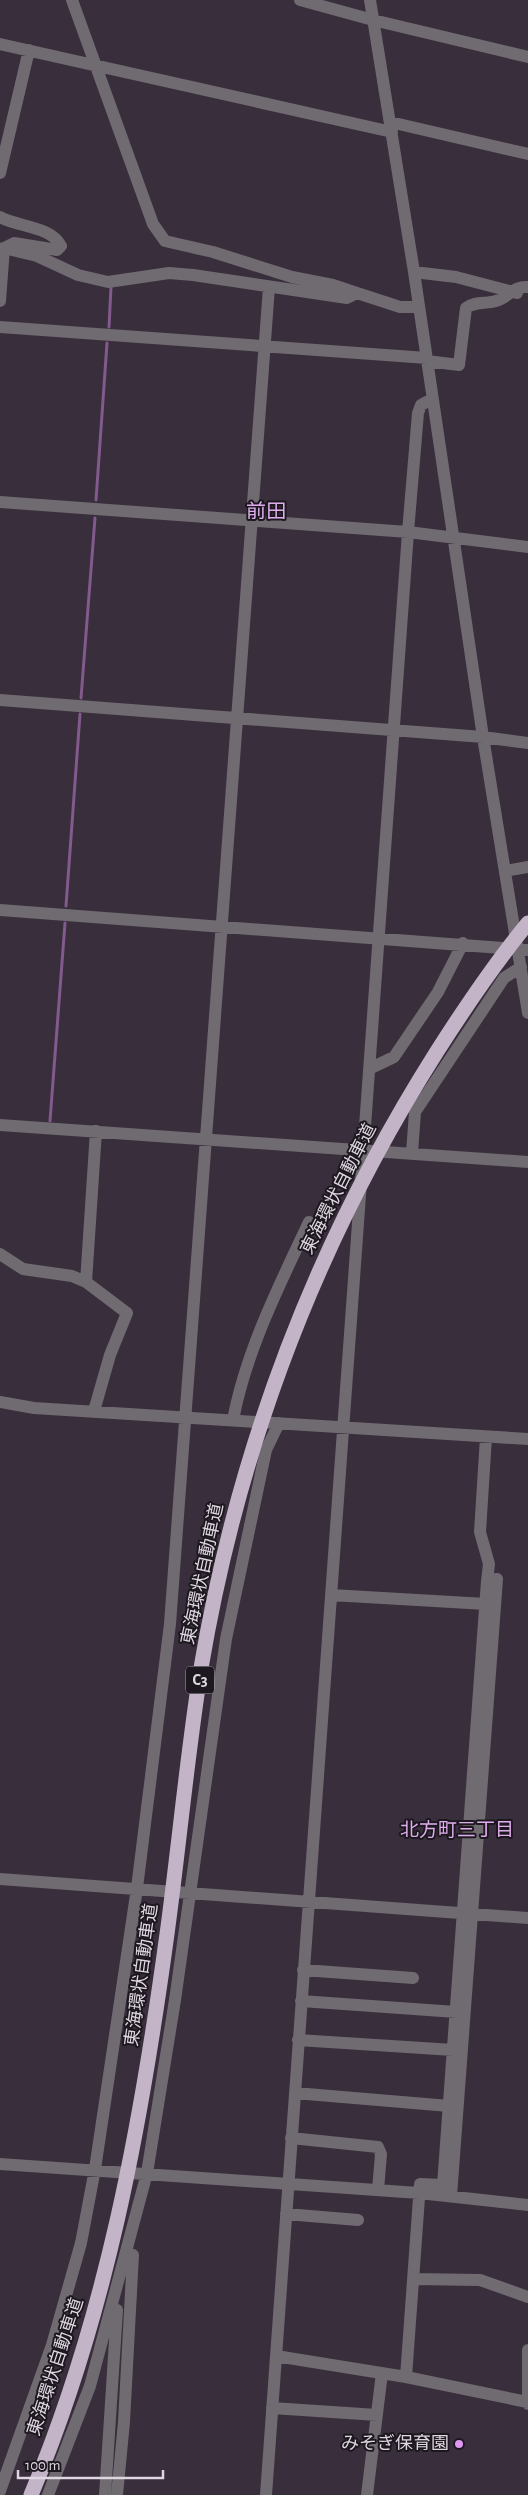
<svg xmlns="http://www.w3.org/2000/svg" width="528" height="2495" font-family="'Alegreya Sans','Noto Sans JP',sans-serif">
	<rect width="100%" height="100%" fill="#392e3c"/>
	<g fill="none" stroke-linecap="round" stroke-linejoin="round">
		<path stroke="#825a8d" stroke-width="3" d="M109,327L111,287
			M96,500L107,343
			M81,698L95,518
			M66,906L80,714
			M50,1121L65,923"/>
		<path stroke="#706a71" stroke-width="12" d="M72,0L153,224L165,241L213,252L292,277L333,285L357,293
			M300,0L373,20L528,57
			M370,0L414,272L483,737L528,1013
			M0,44L392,132
			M390,122L528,154
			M0,173L29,50
			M0,217C18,227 51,226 61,246L57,250L14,243L4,248L0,301
			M0,249L4,248L37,256L78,275L108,282L169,273L193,275L347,298L357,293L400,307H419
			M414,272L456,277L517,293
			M0,327L427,358
			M427,361L459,365L466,308C475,301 486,304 496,301C509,297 513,286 528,287
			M0,502L408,532L528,547
			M0,700L483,737L528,743
			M505,871L528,867
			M0,910L528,950
			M371,1068L394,1057L438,992L463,943
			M0,1125L528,1162
			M412,1153L415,1112L504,978L521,967
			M0,1254L23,1269L72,1276L86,1282
			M0,1402L34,1408L528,1439
			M94,1411L110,1355L127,1313L86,1282L96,1131
			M233,1420C246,1351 279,1286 309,1222
			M331,1595L486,1604
			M0,1879L528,1918
			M303,1970L413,1978
			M301,2001L456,2012
			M298,2040L453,2050
			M295,2093L449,2106
			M291,2138L378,2147L381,2154L378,2190
			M0,2164L419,2193L528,2205
			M451,2196L497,1579L487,1581L489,1564L480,1532L486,1437
			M286,2214L358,2220
			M413,2279L480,2280L528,2297
			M528,2350V2404
			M276,2356L406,2377L420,2184L443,2185L487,1581
			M406,2377L527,2402
			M272,2408L377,2415
			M0,2491L52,2345L81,2243L95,2169L137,1888L170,1624L269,287
			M48,2495L90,2386L147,2173L175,2000L226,1639L266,1450L279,1423
			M105,2495L117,2310
			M117,2495L124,2422L133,2255
			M266,2495L408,532L418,413L421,405L432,399
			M367,2495L382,2373"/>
		<path stroke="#c3b5c7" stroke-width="15" d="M31,2495C106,2317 141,2125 167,1934C179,1846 187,1756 201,1668C238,1449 317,1241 436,1053C464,1009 494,964 528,923"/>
	</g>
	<circle fill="#df98f2" stroke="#1d181f" stroke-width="2" cx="459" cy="2444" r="5"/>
	<g text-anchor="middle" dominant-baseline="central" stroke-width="4" stroke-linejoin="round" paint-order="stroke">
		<rect fill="#1d181f" stroke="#a49da6" stroke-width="1" x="186" y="1666.5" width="28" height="27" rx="4"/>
		<g font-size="16" font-weight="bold" fill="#ded6e0">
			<text x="200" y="1680">C3</text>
		</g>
		<g font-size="18" fill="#ded6e0" stroke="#1d181f">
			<text transform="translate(339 1189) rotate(-63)">東海環状自動車道</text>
			<text transform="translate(203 1574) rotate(-78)">東海環状自動車道</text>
			<text transform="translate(142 1975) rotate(-82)">東海環状自動車道</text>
			<text transform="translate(56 2367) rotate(-72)">東海環状自動車道</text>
		</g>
		<g font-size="18" fill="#ded6e0" stroke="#1d181f" text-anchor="end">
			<text x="449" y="2444">みそぎ保育園</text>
		</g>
		<g font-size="19" fill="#ddadeb" stroke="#1d181f">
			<text x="457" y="1830">北方町三丁目</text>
		</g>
		<g font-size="20" fill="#ddadeb" stroke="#1d181f">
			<text x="266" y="512">前田</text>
		</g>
	</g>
	<path d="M18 2470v8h145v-8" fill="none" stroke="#ded6e0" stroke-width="2.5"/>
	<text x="25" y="2470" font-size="15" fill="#ded6e0" stroke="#1d181f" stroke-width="4" paint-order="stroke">100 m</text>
</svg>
